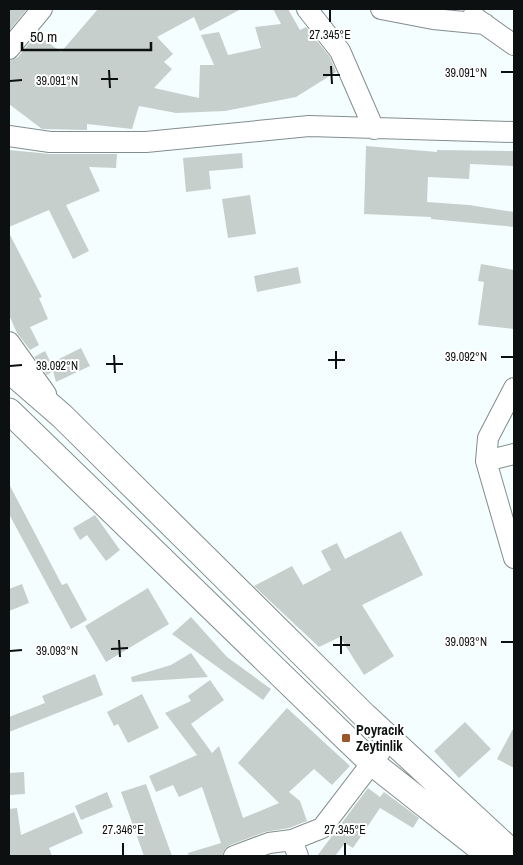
<svg xmlns="http://www.w3.org/2000/svg" width="523" height="865" font-family="'Archivo Narrow',sans-serif">
	<rect width="100%" height="100%" fill="#f4feff"/>
	<path fill="#c6cfcb" d="M9,9H27L9,31Z
		M98,9H241L200,31L194,17L157,37L173,54L164,62L172,69L154,88L199,98L200,65H214L201,35L219,32L228,55L261,48L255,27L281,24L273,9H288L300,30L306,27L330,57L336,72L296,97L225,111L176,113L139,106L132,129L87,124V130L42,129L9,104V61L18,57L37,34L61,52Z
		M366,146L437,152V150L514,151L513,166L470,164L469,179L428,177L427,202L469,205L514,212V227L431,219V217L364,214Z
		M9,150L50,154H117L116,168L89,167L100,191L66,205L89,251L73,259L49,210L9,227Z
		M242,153L243,168L209,171L211,189L186,192L183,158Z
		M250,195L256,234L228,238L222,199Z
		M9,233L42,297L39,298L48,319L30,327L39,345L30,350L17,333L9,315Z
		M481,264L514,270V329L478,325L484,282L478,281Z
		M298,267L301,283L257,292L254,276Z
		M81,348L90,366L56,382L53,371L47,375L34,357L45,351L51,363Z
		M9,484L62,585L67,583L87,620L71,629L10,516Z
		M95,515L120,550L106,561L87,535L80,540L73,528Z
		M401,531L423,575L362,605L394,656L364,675L340,637L319,647L254,586L292,566L303,585L331,570L321,551L337,543L345,559Z
		M22,584L29,603L9,611V589Z
		M148,588L169,624L106,662L85,626Z
		M191,617L227,657L271,689L263,700L172,634Z
		M191,653L208,677L132,682L131,677L171,665Z
		M95,674L103,695L9,732V717L45,703L42,696Z
		M210,680L224,700L191,724L212,753L219,746L243,818L279,803L238,763L287,708L350,766L332,785L314,769L289,792L300,801L307,821L289,828L265,832L230,845L225,849L222,856H189L188,853L221,843L202,787L179,797L173,785L156,792L149,776L197,755L165,713L191,701L188,696Z
		M142,694L159,728L128,743L118,724L114,726L107,712Z
		M465,722L491,749L459,778L434,751Z
		M514,727V768L497,759Z
		M24,772L25,794L9,795V773Z
		M146,784L172,856H144L121,792Z
		M368,788L380,797L384,792L419,818L413,828L380,808L353,848L345,843L335,856H317Z
		M107,792L113,807L81,820L75,806Z
		M17,808L21,835L74,812L83,833L49,848L52,856H9V809Z"/>
	<g fill="none" stroke-linecap="round" stroke-linejoin="round">
		<g stroke="#848d8d" stroke-width="22">
			<path id="minor" d="M307,9L340,51L374,129
				M381,9L433,19L485,24
				M473,16L514,45
				M9,49L42,9
				M9,136L50,142H146L309,126L514,132
				M9,342L46,394
				M514,388L488,438L486,461L514,558
				M486,461L514,454
				M234,856L269,843L292,840
				M298,856L292,840L322,828L390,739"/>
		</g>
		<g stroke="#848d8d" stroke-width="27">
			<path id="major" d="M9,370L62,416L365,716L514,854
				M9,411L346,738L372,763L490,856"/>
		</g>
		<use href="#minor" stroke="#fff" stroke-width="20"/>
		<use href="#major" stroke="#fff" stroke-width="25"/>
	</g>
	<path fill="none" stroke="#0d1010" stroke-width="2" d="M330,10V22M331,66L332,84M109,70L110,88M501,72H513M323,75H340M101,79H118M10,81L22,80M336,351V369M114,355L115,373M501,357H513M328,360H345M106,364H123M10,366L22,365M341,636V654M119,640L120,657M501,642H513M333,645H350M111,649L128,648M10,651L22,650M123,843V855M345,843V855"/>
	<rect fill="#9b572a" stroke="#fff" stroke-width="2" x="341" y="733" width="10" height="10" rx="2.5"/>
	<g text-anchor="middle" dominant-baseline="central" stroke-width="4" stroke-linejoin="round" paint-order="stroke">
		<g font-size="14" font-weight="bold" fill="#0d1010" stroke="#fff" text-anchor="start">
			<text x="356" y="730">Poyracık<tspan x="356" dy="16">Zeytinlik</tspan></text>
		</g>
	</g>
	<g font-size="12" text-anchor="middle" fill="#0d1010" stroke="#fff" stroke-width="4" stroke-linejoin="round" paint-order="stroke">
		<text x="330" y="39">27.345°E</text>
		<text x="466" y="77">39.091°N</text>
		<text x="57" y="85">39.091°N</text>
		<text x="466" y="361">39.092°N</text>
		<text x="57" y="370">39.092°N</text>
		<text x="466" y="646">39.093°N</text>
		<text x="57" y="655">39.093°N</text>
		<text x="123" y="834">27.346°E</text>
		<text x="345" y="834">27.345°E</text>
	</g>
	<rect width="523" height="865" fill="none" stroke="#0d1010" stroke-width="20"/>
	<path d="M22 42v8h129v-8" fill="none" stroke="#0d1010" stroke-width="2.5"/>
	<text x="30" y="42" font-size="15" fill="#0d1010" stroke="#ffffff" stroke-width="4" paint-order="stroke">50 m</text>
</svg>
